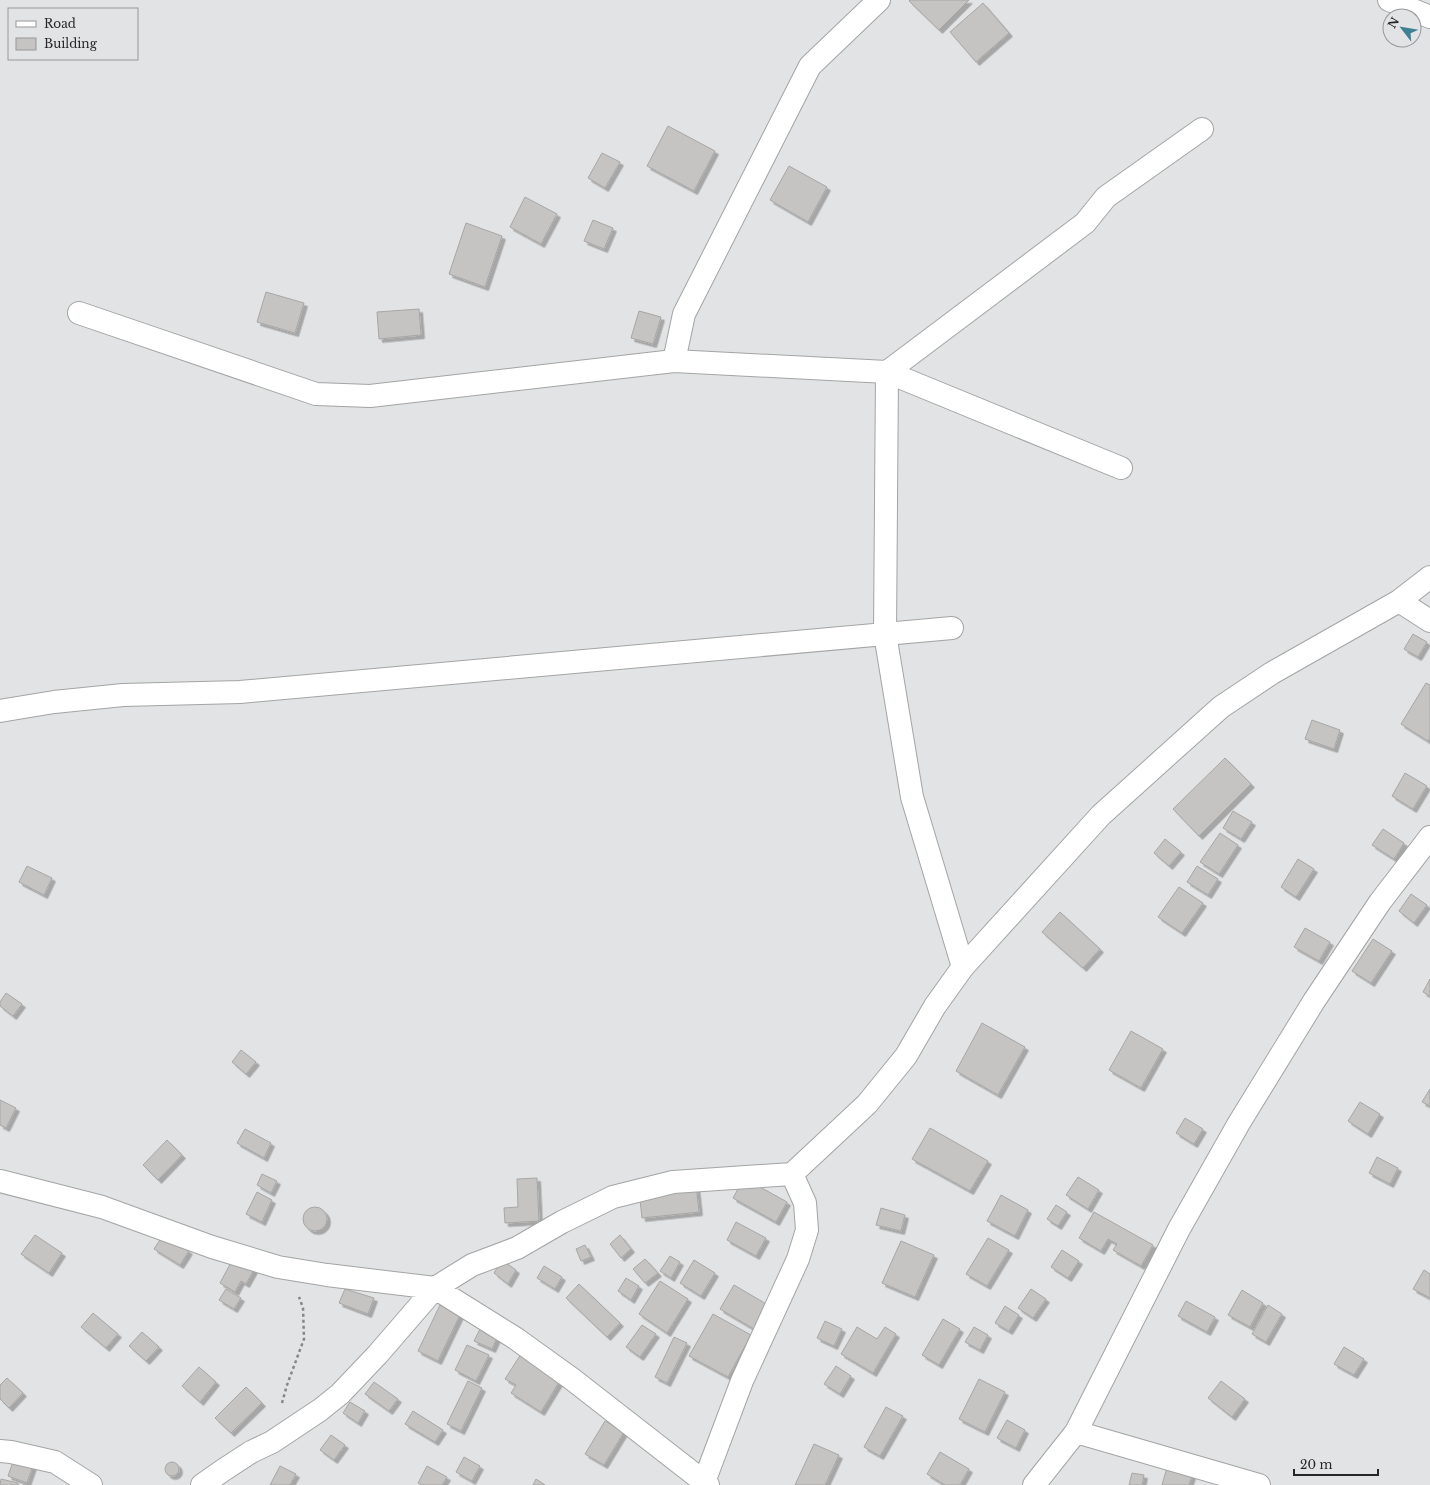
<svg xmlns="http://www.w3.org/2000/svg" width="1430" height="1485" font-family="'Libre Baskerville',serif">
	<defs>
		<filter id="shadow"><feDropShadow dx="3.5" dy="3.5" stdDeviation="0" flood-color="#0004"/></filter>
	</defs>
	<rect width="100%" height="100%" fill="#e2e3e4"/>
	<path fill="#c5c4c3" stroke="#a7a6a5" filter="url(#shadow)" d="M910,0H969L939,30L909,1Z
		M983,3L1009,33L976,62L950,32Z
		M668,126L715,151L694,191L647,166Z
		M602,153L620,162L605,188L588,178Z
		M789,166L827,187L808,222L770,200Z
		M525,197L557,214L541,244L510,227Z
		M593,220L613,228L604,249L584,241Z
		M466,223L502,236L485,287L449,274Z
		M266,292L304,303L295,333L257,322Z
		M419,309L421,335L379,339L377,312Z
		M639,311L661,317L653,344L631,338Z
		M1413,634L1427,642L1418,657L1404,649Z
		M1426,683L1430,685V737L1428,741L1401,724Z
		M1312,720L1340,730L1334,749L1305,739Z
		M1225,758L1251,784L1199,836L1173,809Z
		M1405,773L1427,786L1413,809L1392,796Z
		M1233,811L1252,822L1241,839L1223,828Z
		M1383,829L1404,843L1394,859L1372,845Z
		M1220,833L1238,845L1219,874L1200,862Z
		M1165,839L1181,852L1169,866L1154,853Z
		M1298,859L1314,869L1296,897L1281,887Z
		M27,866L52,878L44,895L19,882Z
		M1197,866L1218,879L1208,895L1187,882Z
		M1179,887L1203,903L1182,933L1158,917Z
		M1411,894L1427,905L1414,923L1399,911Z
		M1060,912L1100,949L1083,968L1042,932Z
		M1305,928L1330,942L1319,961L1294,947Z
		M1373,939L1392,951L1371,983L1352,971Z
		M1430,979V996L1423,992Z
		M6,993L22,1004L13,1016L0,1006V1002Z
		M982,1023L1025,1047L998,1095L956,1071Z
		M1131,1031L1163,1049L1141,1088L1109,1070Z
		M241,1050L256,1062L246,1074L232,1062Z
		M1430,1089V1106L1422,1102Z
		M0,1100L16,1108L6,1128L0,1125Z
		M1360,1102L1380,1114L1368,1134L1348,1121Z
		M1185,1118L1203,1129L1194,1144L1176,1133Z
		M930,1128L988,1161L970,1191L912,1159Z
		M245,1129L271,1143L264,1158L237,1143Z
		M167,1140L182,1155L158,1180L143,1165Z
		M1377,1157L1398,1168L1390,1184L1369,1173Z
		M262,1174L277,1181L271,1193L257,1185Z
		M1078,1177L1099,1190L1088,1209L1066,1195Z
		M537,1178L539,1221L505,1223L504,1208L518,1207L517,1179Z
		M744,1178L787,1202L776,1222L733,1198Z
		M696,1185L699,1212L642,1218L639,1191Z
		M257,1192L272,1200L262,1222L246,1214Z
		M1001,1195L1028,1210L1015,1236L987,1221Z
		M1056,1205L1067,1212L1058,1226L1047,1219Z
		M303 1219a12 12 0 1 1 24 0a12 12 0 1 1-24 0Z
		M881,1208L905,1215L901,1231L876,1225Z
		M1094,1212L1153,1245L1141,1266L1113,1250L1117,1244L1108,1239L1101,1251L1079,1238Z
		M736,1222L766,1238L756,1256L727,1240Z
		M35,1235L62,1253L49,1273L21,1254Z
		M163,1235L189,1251L180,1265L154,1249Z
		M620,1235L631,1249L621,1258L610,1244Z
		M988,1238L1009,1250L987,1286L966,1274Z
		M901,1241L934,1255L915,1297L882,1283Z
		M585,1245L591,1257L581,1261L576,1249Z
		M1062,1250L1079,1261L1068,1278L1051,1267Z
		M235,1255L256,1266L246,1284L241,1281L235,1292L220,1283Z
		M670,1256L680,1262L671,1278L660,1271Z
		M645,1259L658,1273L645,1283L633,1269Z
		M502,1260L516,1270L508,1284L494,1273Z
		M694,1260L715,1273L701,1296L680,1283Z
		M544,1266L562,1277L555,1289L537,1278Z
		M1424,1270L1430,1274V1298L1413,1289Z
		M626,1278L639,1286L631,1300L618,1291Z
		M660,1281L688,1299L667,1333L639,1314Z
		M579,1284L620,1323L607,1337L566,1298Z
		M734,1285L768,1305L754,1329L720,1309Z
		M226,1289L241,1298L234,1309L219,1300Z
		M345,1289L374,1298L368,1314L339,1303Z
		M1031,1289L1046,1299L1033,1318L1018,1308Z
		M1242,1290L1263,1303L1250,1327L1228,1315Z
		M1186,1301L1215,1317L1207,1332L1178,1316Z
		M440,1305L460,1315L438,1361L418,1351Z
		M1268,1305L1282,1314L1266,1342L1252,1334Z
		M1005,1306L1019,1315L1009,1331L995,1323Z
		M93,1313L118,1334L106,1348L81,1327Z
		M713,1314L751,1335L728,1377L689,1356Z
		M943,1319L960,1329L939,1365L922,1355Z
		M825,1321L842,1329L834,1346L817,1338Z
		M642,1325L656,1334L640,1357L626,1347Z
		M857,1327L877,1339L885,1327L896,1334L873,1373L841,1354Z
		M974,1327L988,1335L980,1350L965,1342Z
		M480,1329L497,1338L492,1349L474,1341Z
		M142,1332L159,1347L146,1361L129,1346Z
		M674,1337L687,1343L667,1383L655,1377Z
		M467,1345L489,1355L476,1381L455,1370Z
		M1344,1347L1364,1359L1354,1375L1334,1364Z
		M521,1354L561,1379L541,1412L511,1393L516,1385L505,1379Z
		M836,1366L851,1376L840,1394L824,1384Z
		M199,1367L216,1382L200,1402L182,1386Z
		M7,1378L23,1393L9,1408L0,1399V1385Z
		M979,1379L1005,1392L985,1432L959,1419Z
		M468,1381L482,1388L461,1431L447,1424Z
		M1221,1381L1245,1399L1232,1417L1208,1398Z
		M374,1382L398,1399L389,1411L365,1394Z
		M246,1387L262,1403L231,1433L215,1418Z
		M350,1402L365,1411L358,1423L343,1413Z
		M886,1407L903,1416L880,1456L864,1447Z
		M413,1411L443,1430L435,1442L405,1424Z
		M1007,1420L1025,1430L1016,1448L997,1438Z
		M605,1421L624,1432L604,1465L585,1454Z
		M331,1435L345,1445L334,1460L320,1450Z
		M814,1444L839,1455L825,1485H795Z
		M940,1452L969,1469L960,1485H945L927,1474Z
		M15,1456L34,1463L27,1483L8,1476Z
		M464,1457L480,1466L472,1481L456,1472Z
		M165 1469a7 7 0 1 1 14 0a7 7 0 1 1-14 0Z
		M1168,1464L1193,1472L1189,1485H1162Z
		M280,1466L296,1474L290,1485H270Z
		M427,1466L447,1477L442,1485H422L418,1483Z
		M1132,1473L1144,1475L1142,1485H1129Z
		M1,1479L18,1483V1485H0Z
		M536,1479L545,1485H533Z"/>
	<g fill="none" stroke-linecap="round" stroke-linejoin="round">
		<g stroke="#a3a4a4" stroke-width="24">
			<path id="street" d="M1389,0L1430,17
				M79,313L316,394L370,396L674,361L887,372L1121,468
				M674,361L684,314L810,66L879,0
				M1399,601L1430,621
				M0,711L54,702L123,695L240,692L952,628
				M963,967L912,797L885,634L887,372L1085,223L1106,197L1202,129
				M0,1181L102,1207L212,1247L278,1267L327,1275L435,1288L515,1338L572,1379L708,1485
				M1076,1432L1259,1485
				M0,1451L11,1452L55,1462L91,1485
				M704,1482L742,1381L798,1259L807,1230L805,1203L792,1174
				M202,1485L222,1471L251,1452L272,1442L320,1410L340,1394L378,1354L435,1288L472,1265L517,1248L562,1222L613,1197L673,1182L792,1174L867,1104L906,1056L935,1006L963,967L1101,815L1221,707L1272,673L1399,601L1430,577
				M1034,1485L1076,1432L1179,1229L1239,1123L1314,1001L1380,902L1430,837"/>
		</g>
		<path stroke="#858686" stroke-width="2.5" stroke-dasharray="3 3" stroke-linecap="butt" d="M282,1403L287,1385L304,1339L303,1308L299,1297"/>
		<use href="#street" stroke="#fff" stroke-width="22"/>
	</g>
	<rect x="8" y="8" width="130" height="52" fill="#e2e3e4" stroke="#979798"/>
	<rect x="16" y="21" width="20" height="6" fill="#ffffff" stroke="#979798"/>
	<text x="44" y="28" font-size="12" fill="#262626">Road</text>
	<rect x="16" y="38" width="20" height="12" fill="#c5c4c3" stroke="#979798"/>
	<text x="44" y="48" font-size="12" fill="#262626">Building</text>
	<g transform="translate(1402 28) rotate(301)"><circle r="19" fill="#e2e3e4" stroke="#979798"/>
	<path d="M0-3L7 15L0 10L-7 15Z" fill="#3f8093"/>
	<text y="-6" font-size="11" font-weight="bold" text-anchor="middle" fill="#262626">N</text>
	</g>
	<path d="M1294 1469v6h84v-6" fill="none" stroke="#262626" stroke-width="2"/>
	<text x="1300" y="1469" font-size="12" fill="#262626" stroke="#e2e3e4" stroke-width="3" paint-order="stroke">20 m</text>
</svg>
